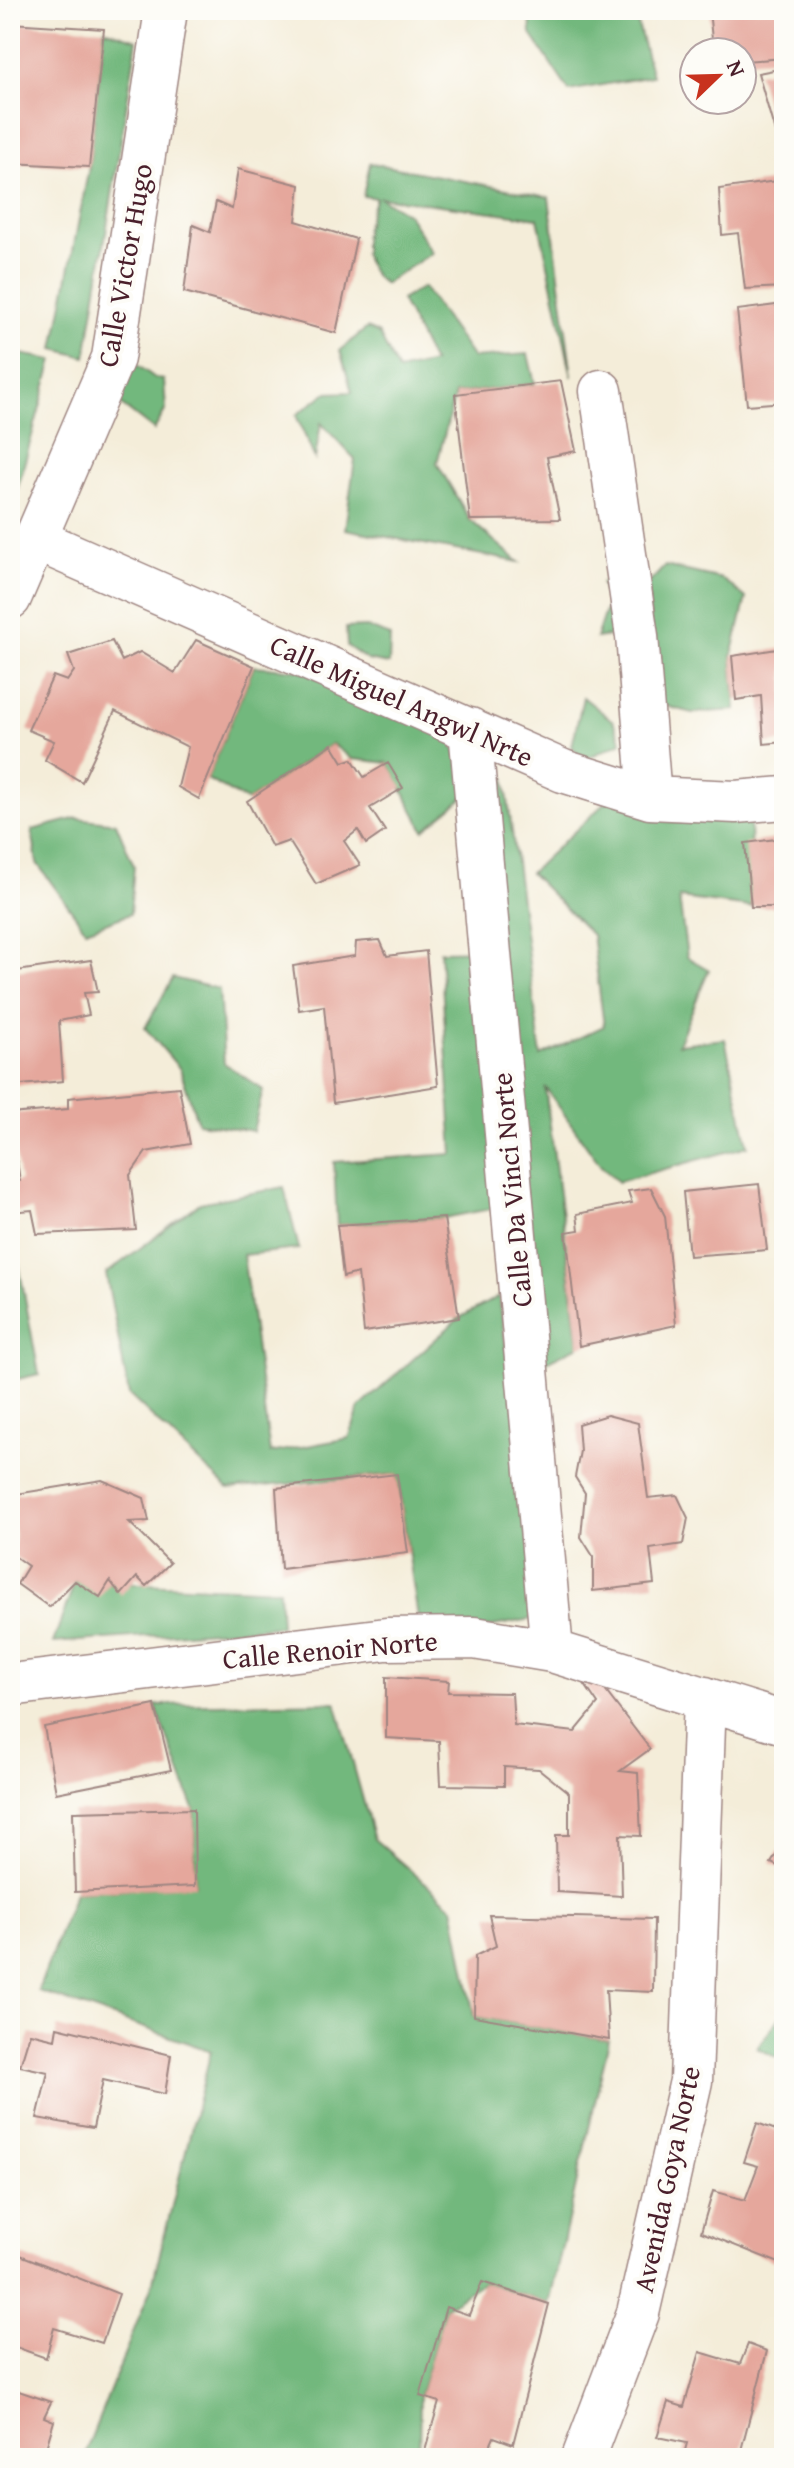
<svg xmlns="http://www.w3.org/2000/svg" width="794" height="2468" font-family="'Gentium Book Plus',serif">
	<rect width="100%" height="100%" fill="#fdfcf7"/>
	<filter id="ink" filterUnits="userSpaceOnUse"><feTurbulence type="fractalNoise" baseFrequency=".0125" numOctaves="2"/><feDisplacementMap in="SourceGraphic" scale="16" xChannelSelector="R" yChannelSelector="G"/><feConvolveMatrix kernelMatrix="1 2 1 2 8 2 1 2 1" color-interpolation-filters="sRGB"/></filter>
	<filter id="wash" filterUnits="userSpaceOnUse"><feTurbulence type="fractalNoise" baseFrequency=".006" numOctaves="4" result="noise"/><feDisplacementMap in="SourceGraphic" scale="32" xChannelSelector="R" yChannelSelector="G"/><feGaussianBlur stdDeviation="1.8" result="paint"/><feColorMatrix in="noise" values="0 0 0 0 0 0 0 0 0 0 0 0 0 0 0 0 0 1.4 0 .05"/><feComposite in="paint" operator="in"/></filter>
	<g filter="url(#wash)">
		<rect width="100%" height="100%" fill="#f4edd9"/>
		<path fill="#72b87d" stroke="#5e6c54" stroke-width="2" d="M530,10H634L652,76L569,91L531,34Z
			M104,29L137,40L86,357L54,349L89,167Z
			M370,163L549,197L572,377L538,218L379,197L408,214L432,253L384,284C353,259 364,229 376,198L363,196Z
			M423,287L473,358L528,354L535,384L455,394L437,463L470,520L519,562L345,529L355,459L321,423L315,459L296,415L326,393L352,392L340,350L367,328L379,334L398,371L433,363L401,300Z
			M10,352L53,360L10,515Z
			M136,364L155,378L164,380L166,409L154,430L111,397L121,372Z
			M665,566L722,579L746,598L732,656L736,710L692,713L654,703L648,584Z
			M624,568L630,633L596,638L608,602L601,583Z
			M366,627L390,636L389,664L367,660L347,646L346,628Z
			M254,666L299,670L448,733L472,791L424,830L388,763L352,759L332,744L247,801L207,779Z
			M583,697L613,721L622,742L583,760L572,746Z
			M505,777L541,1056L604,1026L592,935L530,873L608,800L750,801L751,907L679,898L687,957L709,970L678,1044L725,1039L748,1146L618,1182L601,1166L545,1087L579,1346L540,1365L476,778Z
			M77,818L116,823L134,866L130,914L86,930L37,863L32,830Z
			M485,950L501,1207L444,1218L337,1225L334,1162L453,1154L440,951Z
			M173,978L219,989L224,1063L263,1090L253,1131L198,1123L180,1069L145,1028Z
			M284,1187L299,1249L243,1255L270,1453L349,1438L360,1407L459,1318L499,1296L543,1617L421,1639L397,1474L228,1489L129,1395L106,1274L200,1203Z
			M18,1260L39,1374L10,1381V1261Z
			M75,1581L279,1590L281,1626L53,1643Z
			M336,1702L374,1839L453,1907L474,2016L609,2040L549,2304L482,2282L446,2307L420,2395L419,2458H83L152,2285L211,2051L38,1991L75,1892L195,1885L194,1809L155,1705Z
			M784,2012V2061L757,2048Z"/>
		<g id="blocks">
			<path fill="#e5a79c" d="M709,10H784V58L745,61L741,47L713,49Z
				M10,23L104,29L89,167L10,163Z
				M784,68V159L783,160L758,73Z
				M238,169L300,185L296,221L356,239L336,333L184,292L193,225L210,232L216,202L232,209Z
				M784,180V287L745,289L738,233L722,235L719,189Z
				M784,304V402L747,405L737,310Z
				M561,381L576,451L547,457L560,519L470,520L455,394Z
				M196,640L254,666L199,799L178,787L188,747L115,711L82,782L45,760L54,741L28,730L53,676L67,681L74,671L68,655L112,641L122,661L140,652L175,673Z
				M784,648V742L764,744L761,696L736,700L732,656Z
				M332,744L343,762L352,759L364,777L388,763L403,788L370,808L385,831L366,844L358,830L344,841L360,865L316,884L289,841L272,847L247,801Z
				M784,838V907H751L745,843Z
				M380,940L387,956L426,951L438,1086L333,1103L324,1006L299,1010L293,966L355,956L356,942Z
				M91,960L98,992L84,993L89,1015L59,1021L63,1081L10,1086V972Z
				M179,1087L190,1144L146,1152L130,1175L136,1230L37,1234L32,1210L10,1212V1183L20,1181L10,1114L68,1109V1098Z
				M759,1184L767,1250L689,1256L683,1192Z
				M651,1188L665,1216L676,1325L579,1346L566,1232L579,1230L577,1214L632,1203L628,1191Z
				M444,1218L459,1318L364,1332L358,1273L343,1277L337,1225Z
				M607,1415L638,1423L648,1498L677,1495L688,1518L683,1544L650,1549L654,1584L593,1591V1556L581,1537L585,1493L575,1477L580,1451L578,1424Z
				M397,1474L408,1553L281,1569L276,1488Z
				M102,1480L144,1498L149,1521L129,1522L170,1563L146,1586L137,1577L121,1595L110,1581L100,1597L75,1581L49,1607L17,1584L28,1566L10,1553L15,1541L10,1495Z
				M591,1672L650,1749L620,1771L638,1773L641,1836L620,1835L622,1896L557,1892L556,1835H569V1793L539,1769L504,1767V1786L441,1785L439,1741L386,1738V1677L449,1681L448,1692L512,1693L514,1725L575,1732L598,1704L581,1679Z
				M155,1705L171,1770L56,1793L44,1727Z
				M194,1809L195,1886L75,1892L73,1812Z
				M784,1843V1869L771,1863Z
				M489,1915L654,1919L653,1992L606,1990L609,2040L474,2016L475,1956L496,1946Z
				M57,2027L171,2055L165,2094L103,2080L93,2128L37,2118L48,2072L20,2066L30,2033L55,2039Z
				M757,2123L784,2133V2265L701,2232L713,2191L745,2200L758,2166L744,2162Z
				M10,2251L119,2294L102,2343L54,2328L46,2358L10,2345Z
				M482,2282L549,2304L513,2444L494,2437L485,2458H423L439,2402L420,2396L446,2307L469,2315Z
				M748,2344L767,2351L739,2458H683L687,2443L657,2437L668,2402L684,2407L700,2352L740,2364Z
				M10,2388L51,2402L44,2417L54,2421L43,2458L13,2452L10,2458Z"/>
		</g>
	</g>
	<g filter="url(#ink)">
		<use href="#blocks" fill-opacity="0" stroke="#9f8682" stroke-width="2"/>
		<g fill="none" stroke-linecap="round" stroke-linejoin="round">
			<g stroke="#9f8682" stroke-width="45">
				<path id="minor" d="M601,391L637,636L650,798
					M35,539L563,771L650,798L736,802L784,798
					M10,598L113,358L166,10
					M470,729L552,1651
					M10,1685L386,1639L474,1638L552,1651L784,1723
					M583,2458L638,2313L691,2081L705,1698"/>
			</g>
			<use href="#minor" stroke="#fff" stroke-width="42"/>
		</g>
	</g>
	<g text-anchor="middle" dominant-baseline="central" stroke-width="8" stroke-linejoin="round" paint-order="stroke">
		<g font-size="28" fill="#4a1f2b" stroke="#fdfcf7">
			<text transform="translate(124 265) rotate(-80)">Calle Victor Hugo</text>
			<text transform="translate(402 700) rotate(24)">Calle Miguel Angwl Nrte</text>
			<text transform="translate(511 1190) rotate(-95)">Calle Da Vinci Norte</text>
			<text transform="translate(330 1649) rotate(-5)">Calle Renoir Norte</text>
			<text transform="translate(666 2179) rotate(-78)">Avenida Goya Norte</text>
		</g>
	</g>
	<rect width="794" height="2468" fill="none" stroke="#fdfcf7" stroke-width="40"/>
	<g transform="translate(718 76) rotate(67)"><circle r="38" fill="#fdfcf7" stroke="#b5a4a5" stroke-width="2"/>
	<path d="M0-6L14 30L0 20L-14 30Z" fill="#c8321e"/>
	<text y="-12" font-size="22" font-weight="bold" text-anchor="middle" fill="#4a1f2b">N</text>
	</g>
</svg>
